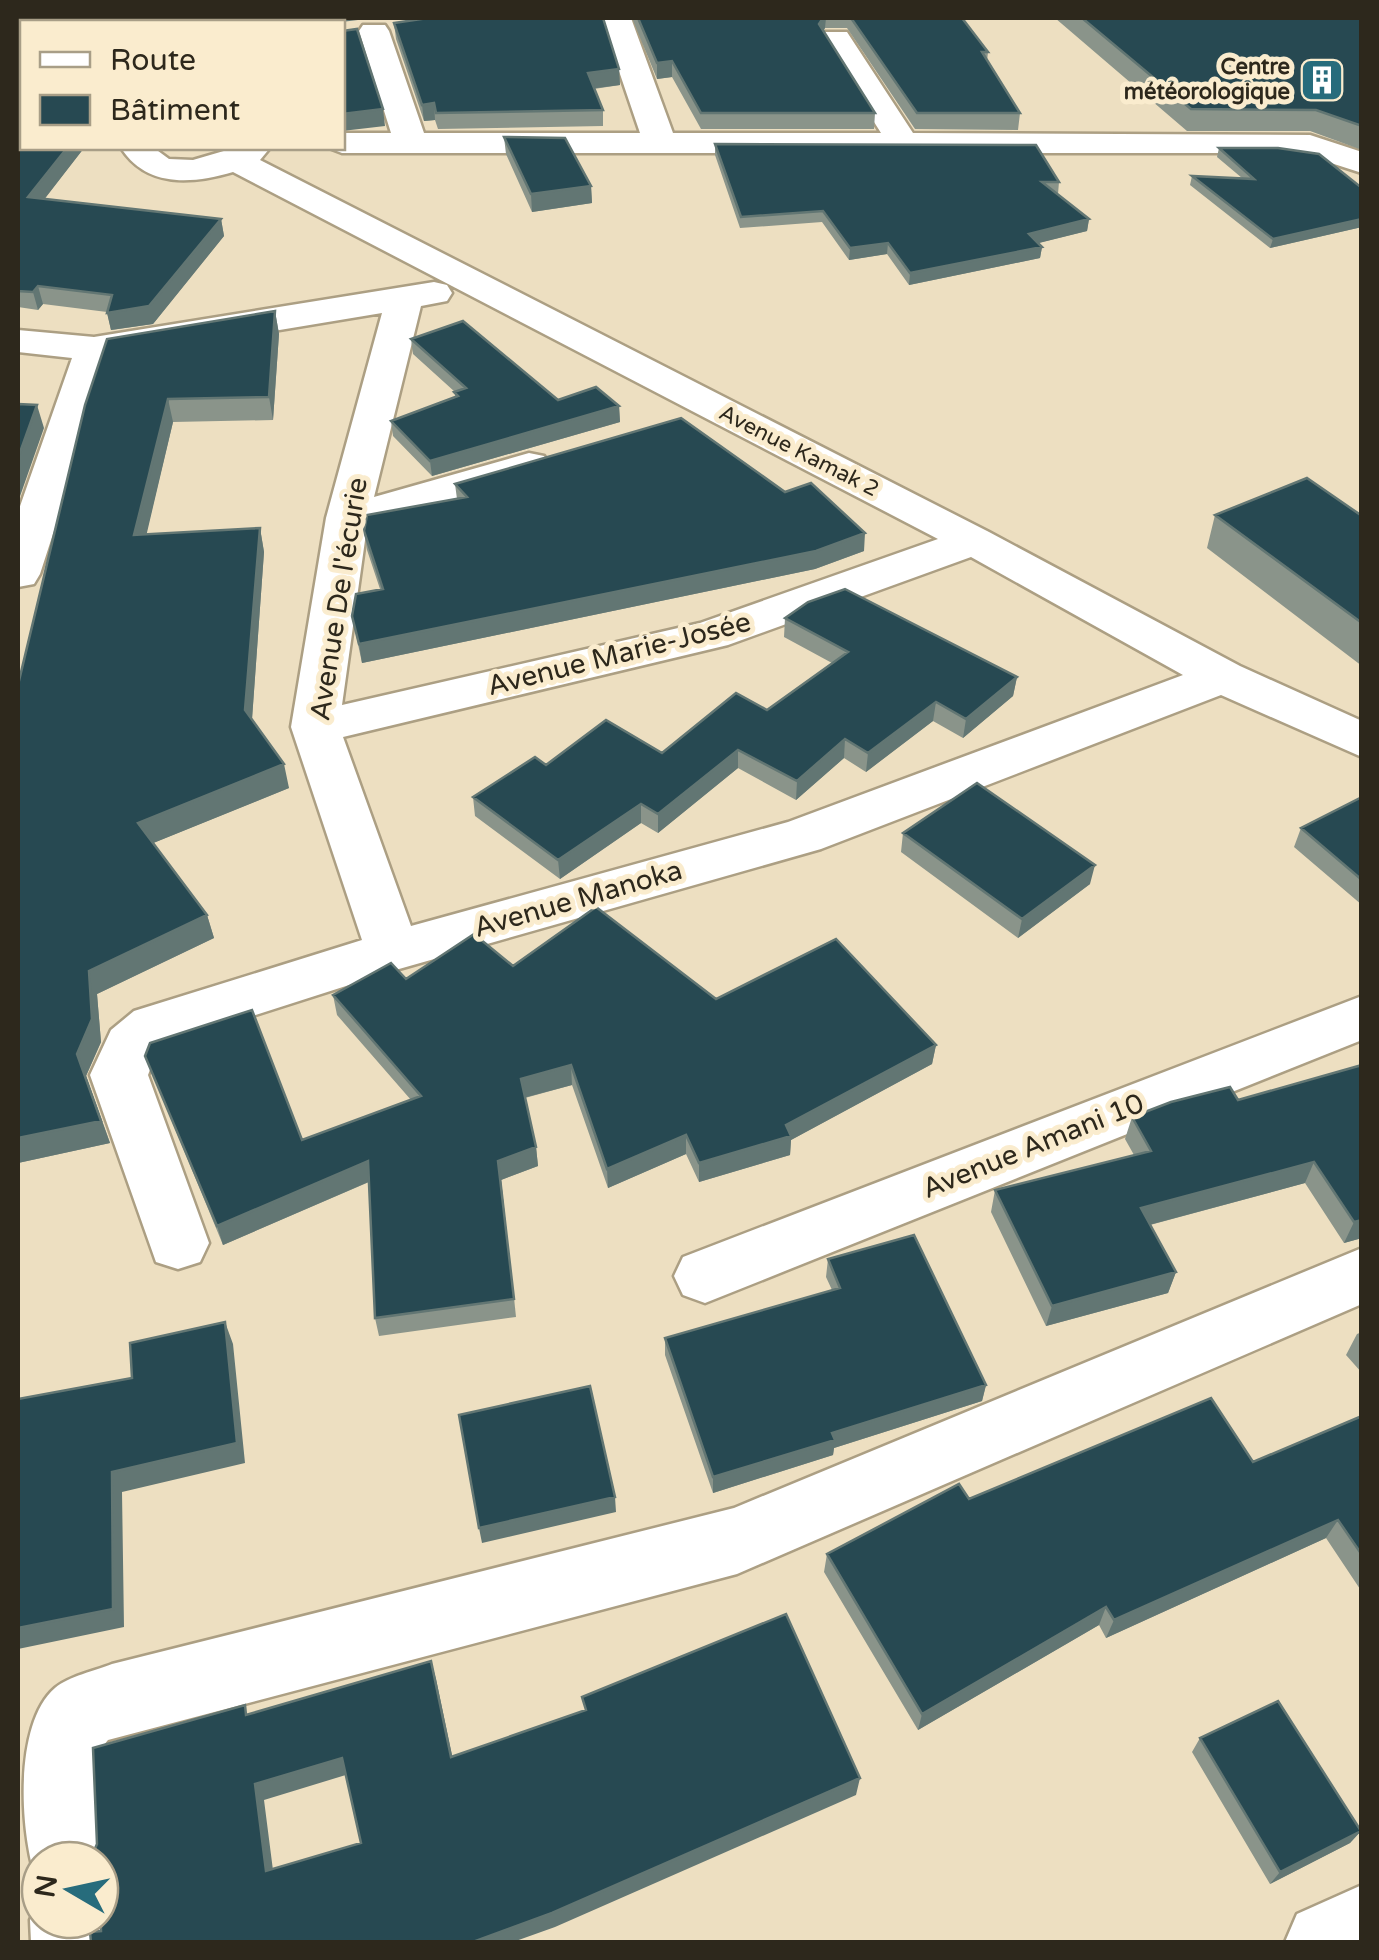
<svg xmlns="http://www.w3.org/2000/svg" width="1379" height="1960" font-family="'Varela Round',sans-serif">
	<rect width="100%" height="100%" fill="#eddfc1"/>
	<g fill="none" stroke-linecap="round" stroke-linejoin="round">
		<g stroke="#ac9f83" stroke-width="5">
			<path id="minor" d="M242,18H272L271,22H241Z
				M601,18H631L673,133H881L821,38L825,32H847L913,133L1310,135L1362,152V173L1306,155L1276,153H342L329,148H342V133H391L359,31L363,25H385L389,31L424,133H640Z
				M121,148H154L169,159L193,160L234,148H270L260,160L989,532L1240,666L1362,721V757L1221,695L821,849L399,969L174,1041L154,1059L148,1075L209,1243L200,1262L178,1269L156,1262L90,1075L111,1030L134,1011L362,940L291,727L326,518L382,313L110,358L40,574L34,584L18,587V512L72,358L18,352V330L94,337L434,282L447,285L452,293L447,301L421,306L374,497L529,453L544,456L550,465L544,474L367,526L342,705L700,623L938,539L233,172C192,184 147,188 121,148ZM971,557L1183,675L788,822L411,926L343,737L728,645Z
				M1362,996V1040L705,1303L683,1295L674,1276L683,1257Z
				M1362,1248V1304L737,1574L108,1740L103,1746L100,1782L106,1860L100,1875V1860H40L39,1888C20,1841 12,1725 55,1688C69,1676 95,1671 112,1664L734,1508Z
				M1362,1885V1942H1285L1297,1914Z
				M40,1896V1920H100V1896L110,1920L111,1942H31L30,1920Z"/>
		</g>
		<use href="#minor" fill="#fff" fill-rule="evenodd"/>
	</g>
	<path fill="#8a948a" d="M632,18H962L988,52L987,61L1020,113L1018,130L915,129L847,28H825L823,31L875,113L874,129H701L672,77L657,79Z
		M1055,18H1362V150L1310,131H1187Z
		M394,23L619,69L620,85L594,89L603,110V126L438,129L435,120L424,121L396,39Z
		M504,137L591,186L592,203L532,212L506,154Z
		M18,142L22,148H84L44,199L221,219L224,236L153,324L111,330L107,312L43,304L38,310L18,307Z
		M715,144L1059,182L1058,194L1089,219L1087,231L1038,243L1042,247L1040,258L909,285L887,254L849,260L822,222L740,228L715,155Z
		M1219,148L1362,188V227L1270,248L1190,185L1192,176L1242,178L1217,157Z
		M275,311L279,334L273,420L173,422L146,534L260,528L264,552L252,719L289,788L153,843L207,915L214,938L97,994L101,1042L86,1076L110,1143L18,1163V685L85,405Z
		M411,339L558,400L619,406L620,422L432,476L393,436L391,421L455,397V392L413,354Z
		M455,484L864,551L815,569L362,663L352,616L380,589L367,550L364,531L457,499Z
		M1215,515L1362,516V666L1207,548Z
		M785,618L1017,677L1013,696L963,738L933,721L866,772L844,758L796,800L738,768L658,833L641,823L560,879L475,816L473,797L546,765L662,753L767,710L832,663L784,637Z
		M1362,797V905L1294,847L1301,828Z
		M903,833L1090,884L1018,938L901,852Z
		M513,966L716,999L936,1045L932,1064L791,1140L790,1155L699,1182L686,1154L608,1188L572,1085L525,1098L536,1147L538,1166L501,1180L516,1317L379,1336L375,1318L369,1182L223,1245L145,1056L302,1140L411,1100L337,1015L333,995L406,979Z
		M1362,1065V1238L1344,1243L1305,1183L1150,1225L1176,1272L1168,1293L1046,1326L991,1212L995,1190L1134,1155L1125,1139L1132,1117L1238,1100Z
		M828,1259L986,1385L982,1401L834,1448L833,1455L713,1493L665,1355V1338L832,1290L826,1277Z
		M1362,1332V1373L1346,1355L1357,1334Z
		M1362,1416V1592L1326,1538L1106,1638L1099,1625L918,1730L824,1572L827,1554L969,1499L1253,1462Z
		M1200,1738L1361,1831L1350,1843L1270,1884L1192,1752Z"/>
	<path fill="#627673" d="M224,18H235L232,22H221Z
		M337,18H375L341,22H337Z
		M823,18H826L825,28L818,40L819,24Z
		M672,61V77L657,79V63Z
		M619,69L620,85L589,89L588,73Z
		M434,103L435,120L424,121L422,105Z
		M383,109L385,126L342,131V114Z
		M18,118H20L22,135L18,136Z
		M67,148H84L33,214L28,197Z
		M591,186L592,203L532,212L531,194Z
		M221,219L224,236L153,324L111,330L107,313Z
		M1089,219L1087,231L1027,246L1029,234Z
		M1362,219V227L1270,248L1273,239Z
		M888,243L887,254L849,260L850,248Z
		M1042,247L1040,258L909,285L910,273Z
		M38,286L43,304L38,310L33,292Z
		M275,311L279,334L273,420L269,397Z
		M168,399L173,422L141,558L134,535Z
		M37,405L44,428L18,502V458Z
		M619,406L620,422L432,476L430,461Z
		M260,528L264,552L251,733L245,710Z
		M865,533L864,551L815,569L362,663L359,644Z
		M1017,677L1013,696L963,738L966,719Z
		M936,702L933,721L866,772L868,753Z
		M845,739L844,758L796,800L797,781Z
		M738,750V768L658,833V814Z
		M284,764L289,788L146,846L138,823Z
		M641,804V823L560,879L558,860Z
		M1095,865L1090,884L1018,938L1022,919Z
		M207,915L214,938L97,994L101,1042L86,1076L110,1143L18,1163V1138L77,1054L89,971Z
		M936,1045L932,1064L791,1140L790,1155L699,1182V1163L786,1125Z
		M571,1065L572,1085L523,1098L521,1079Z
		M686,1135V1154L608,1188L607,1169Z
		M536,1147L538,1166L501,1180L516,1317L498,1161Z
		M368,1161L373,1180L223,1245L217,1226Z
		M1314,1162L1305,1183L1134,1229L1141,1208Z
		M1362,1220V1238L1344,1243L1354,1222Z
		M1176,1272L1168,1293L1046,1326L1052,1306Z
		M225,1322L233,1344L245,1463L122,1492L124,1627L18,1649V1628L112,1472Z
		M18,1339L19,1342L18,1405Z
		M986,1385L982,1401L834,1448L833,1455L713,1493V1477L832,1433Z
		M615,1497L616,1512L482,1543L479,1528Z
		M1338,1520L1326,1538L1106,1638L1114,1620Z
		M1106,1607L1099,1625L918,1730L922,1714Z
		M431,1661L436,1679L456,1774L451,1757Z
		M342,1758L349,1774L264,1800L275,1886L266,1871L255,1784Z
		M860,1778L856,1795L555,1927L513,1942H473Z
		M1361,1831L1350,1843L1270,1884L1280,1872Z
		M83,1849L93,1860H84Z"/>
	<path fill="#274952" stroke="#627673" stroke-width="2.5" fill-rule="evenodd" d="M18,18H224L221,22H22V128L20,118H18Z
		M268,18H337V22H269Z
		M428,18H603L619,69L588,73L603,110L436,113L434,103L422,105L394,23Z
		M638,18H823L819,24L875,113H701L672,61L657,63Z
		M851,18H962L988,52H982L1020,113H917Z
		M1082,18H1362V126L1316,110L1191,109Z
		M357,29L383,109L342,114V31Z
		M504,137L565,138L591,186L531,194Z
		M18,142H22V148H67L28,197L221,219L149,306L107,313L112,295L38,286L33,292L18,291Z
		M715,144L1036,145L1059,182H1042L1089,219L1029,234L1042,247L910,273L888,243L850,248L823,211L741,217Z
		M1219,148H1278L1319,154L1362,188V219L1273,239L1192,176L1254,179Z
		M275,311L269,397L168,399L134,535L260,528L245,710L284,764L138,823L207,915L89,971L92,1019L77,1054L101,1121L18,1138V685L85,405L107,339Z
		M463,321L558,400L596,387L619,406L430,461L391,421L458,396L454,392L466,388L411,339Z
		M18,404L37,405L18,458Z
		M681,418L785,492L811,483L865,533L816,551L359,644L352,616L356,594L383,589L364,531L367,515L467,497L455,484Z
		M1307,478L1362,516V623L1215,515Z
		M845,589L1017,677L966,719L936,702L868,753L845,739L797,781L738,750L658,814L641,804L558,860L473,797L535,757L546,765L606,720L662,753L736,693L767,710L848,652L785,618L808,602Z
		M977,783L1095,865L1022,919L903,833Z
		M1362,797V880L1301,828Z
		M596,907L716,999L836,939L936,1045L786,1125L791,1136L699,1163L686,1135L607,1169L571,1065L521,1079L536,1147L498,1161L514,1299L375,1318L368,1161L217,1226L145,1056L150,1043L252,1010L302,1140L421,1096L333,995L391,963L406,979L474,934L513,966Z
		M1362,1065V1220L1354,1222L1314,1162L1141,1208L1176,1272L1052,1306L995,1190L1151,1151L1132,1117L1171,1102L1230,1087L1238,1100Z
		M914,1235L986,1385L832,1433L835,1440L713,1477L665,1338L840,1288L828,1259Z
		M225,1322L237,1443L112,1472L113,1609L18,1628V1399L132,1378L130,1343Z
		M590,1386L615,1497L479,1528L459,1415Z
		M1211,1398L1253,1462L1362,1416V1555L1338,1520L1114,1620L1106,1607L922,1714L827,1554L959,1484L969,1499Z
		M786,1614L860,1778L552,1913L473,1942H91L90,1932L101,1931L100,1860H90L97,1844L93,1748L245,1705L246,1715L431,1661L451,1757L586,1710L582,1697ZM342,1758L361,1843L266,1871L255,1784Z
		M1278,1701L1361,1831L1280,1872L1200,1738Z
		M79,1849H83L84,1860H80Z"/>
	<defs>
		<g id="building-square" transform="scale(2.25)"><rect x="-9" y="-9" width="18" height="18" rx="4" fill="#276c7c" stroke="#faecce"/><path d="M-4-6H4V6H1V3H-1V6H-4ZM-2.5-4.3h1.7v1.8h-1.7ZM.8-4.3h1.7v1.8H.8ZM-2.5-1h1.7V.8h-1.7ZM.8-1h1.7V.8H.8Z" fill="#fff"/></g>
	</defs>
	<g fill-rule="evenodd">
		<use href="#building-square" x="1322" y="80"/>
	</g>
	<g text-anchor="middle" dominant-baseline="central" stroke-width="10" stroke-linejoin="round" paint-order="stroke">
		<g font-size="22" font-weight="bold" fill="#2d281c" stroke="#faecce" text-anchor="end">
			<text x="1290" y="67">Centre<tspan x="1290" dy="25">météorologique</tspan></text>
		</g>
		<g font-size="22" fill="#2d281c" stroke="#faecce">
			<text transform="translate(799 451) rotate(27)">Avenue Kamak 2</text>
		</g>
		<g font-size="28" fill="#2d281c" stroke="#faecce">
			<text transform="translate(339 599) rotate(-81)">Avenue De l'écurie</text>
			<text transform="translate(619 654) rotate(-14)">Avenue Marie-Josée</text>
			<text transform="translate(578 899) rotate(-16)">Avenue Manoka</text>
			<text transform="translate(1033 1146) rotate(-22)">Avenue Amani 10</text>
		</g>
	</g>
	<rect width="1379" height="1960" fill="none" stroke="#2d281c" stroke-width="40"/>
	<rect x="20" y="20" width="325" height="130" fill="#faecce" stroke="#a89e87" stroke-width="2.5"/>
	<rect x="40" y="52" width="50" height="15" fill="#ffffff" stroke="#a89e87" stroke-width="2.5"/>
	<text x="110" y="70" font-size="30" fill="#2d281c">Route</text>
	<rect x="40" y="95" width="50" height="30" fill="#274952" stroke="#a89e87" stroke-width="2.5"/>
	<text x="110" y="120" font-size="30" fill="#2d281c">Bâtiment</text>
	<g transform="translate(70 1890) rotate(279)"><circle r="48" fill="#faecce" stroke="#a89e87" stroke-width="2.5"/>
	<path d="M0-8L18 38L0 25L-18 38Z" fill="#276c7c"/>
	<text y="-15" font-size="28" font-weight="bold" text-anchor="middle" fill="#2d281c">N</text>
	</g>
</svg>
